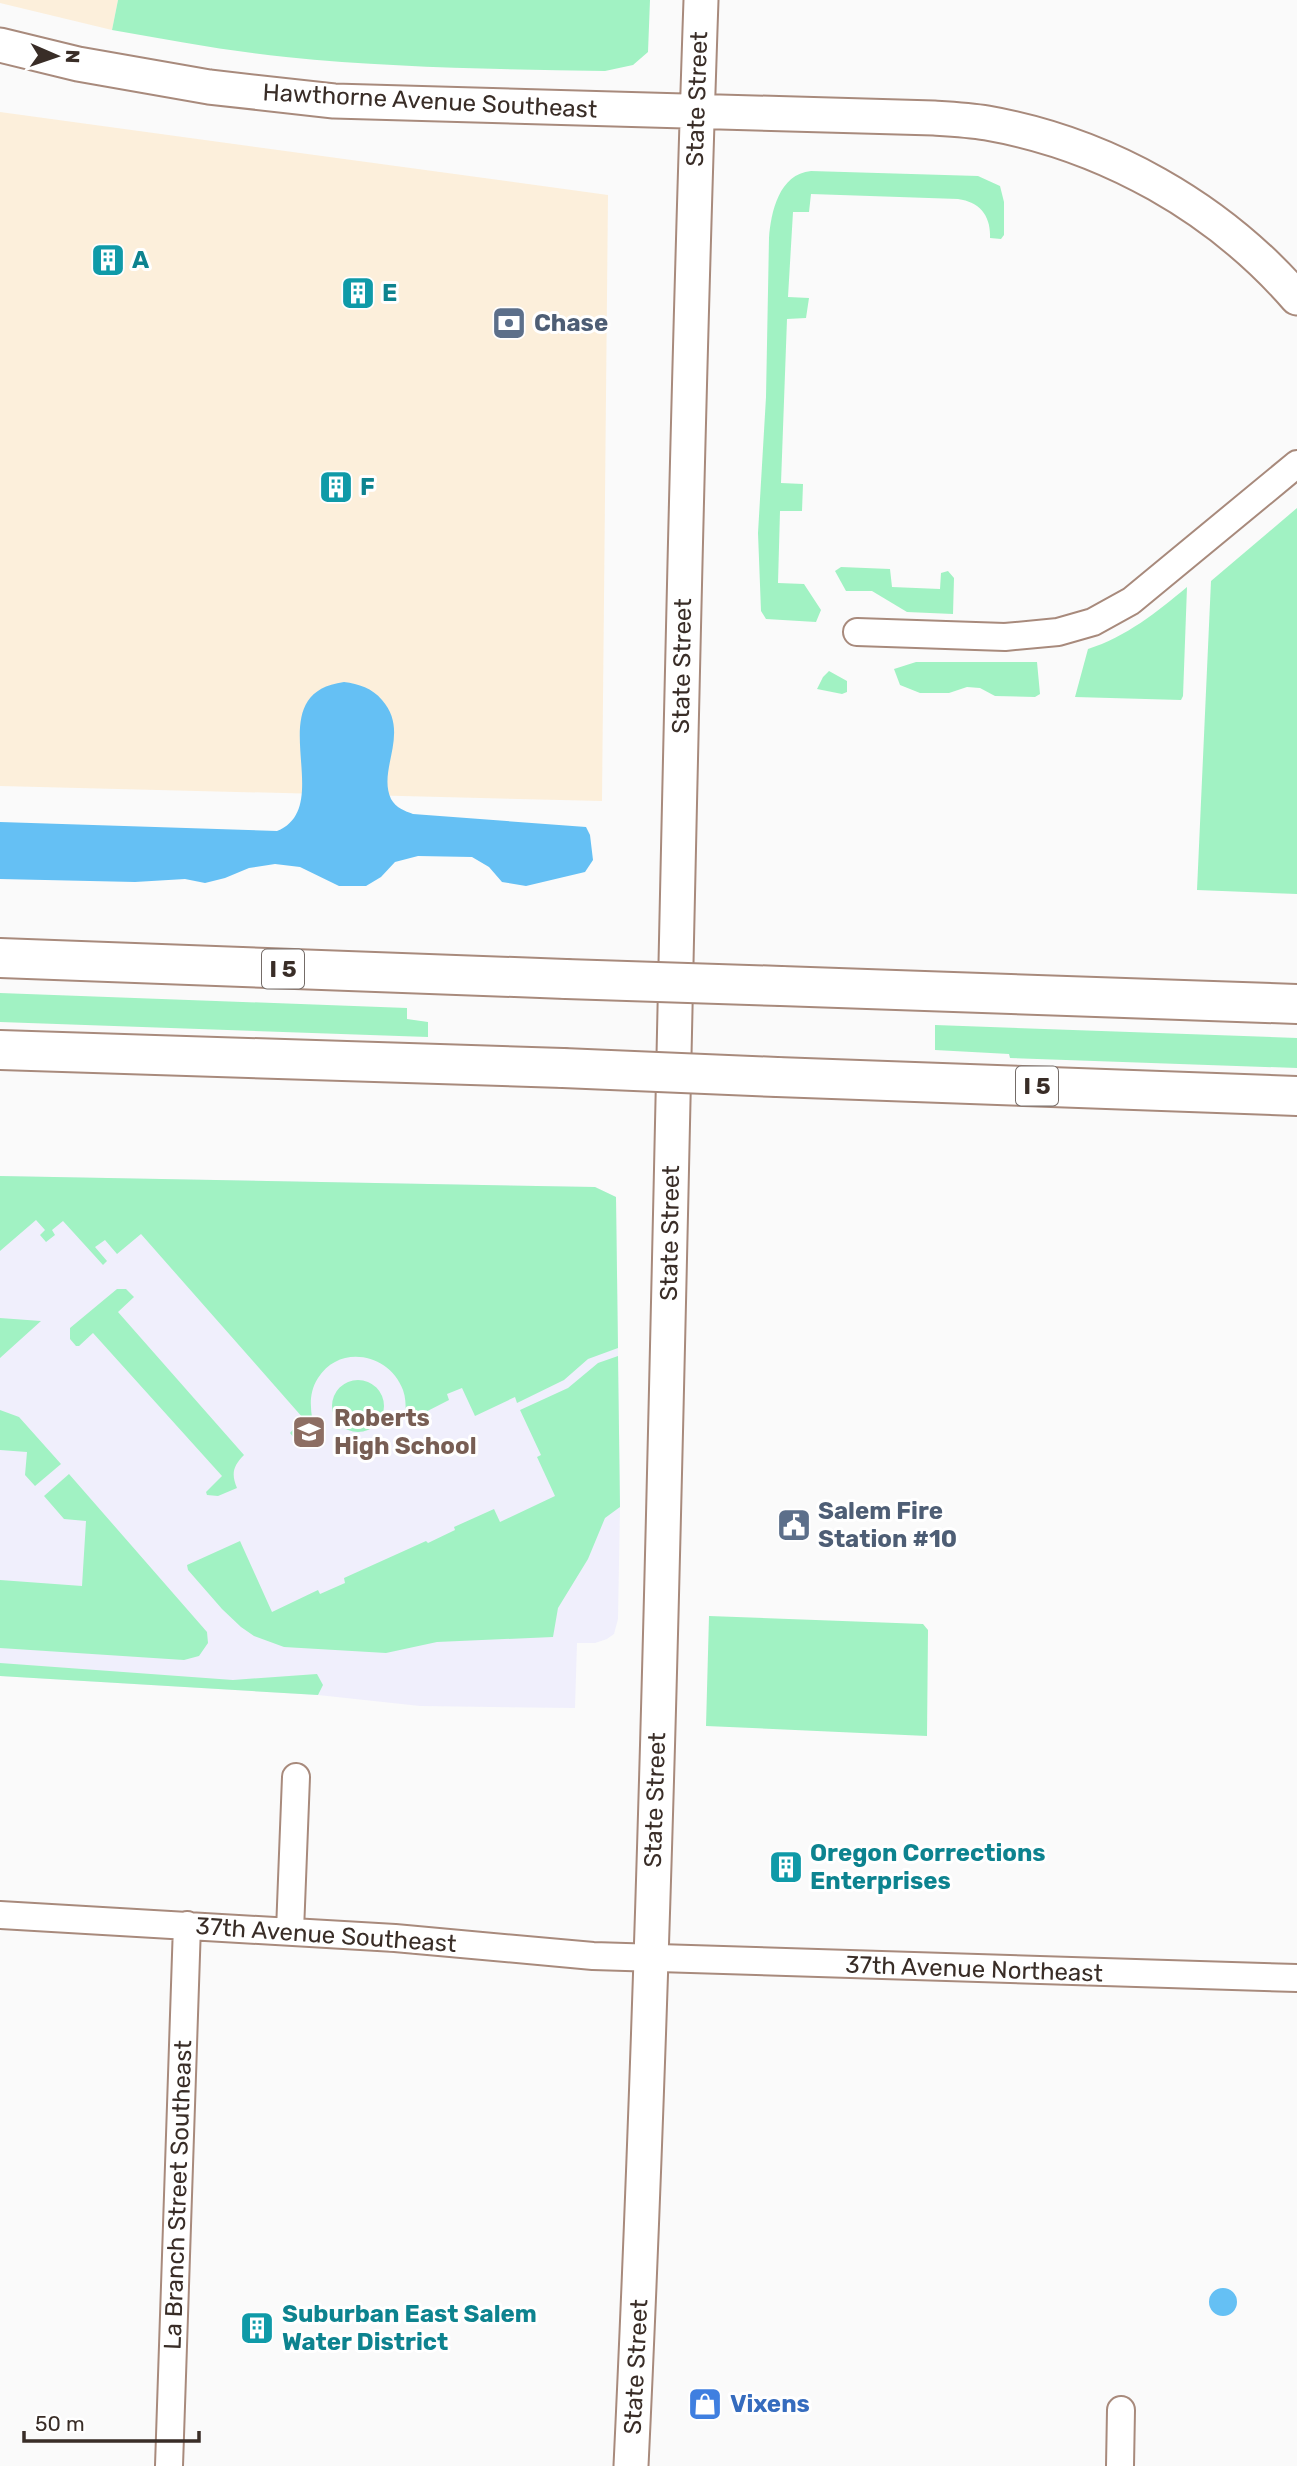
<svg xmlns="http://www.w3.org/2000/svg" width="1297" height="2466" font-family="Rubik,sans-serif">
	<rect width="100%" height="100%" fill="#fafafa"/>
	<path fill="#fcefdb" d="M0,0H118L112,30L0,3Z
		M0,112L608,195L602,801L0,786Z"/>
	<path fill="#f0effc" d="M0,1176L595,1187L616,1197L620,1507L618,1619L614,1634L607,1639L595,1643H577L575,1708L420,1706L318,1695L0,1676Z"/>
	<path fill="#a1f2c3" d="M118,0H650L648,52L633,65L605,71C499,69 392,68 286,57C227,51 169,40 112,30Z
		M811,171L978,176L1000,186L1004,202V235L1001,239L990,238C991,216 980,202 958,199L811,194L809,212H793L788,297L809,298L806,318L787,319L781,483L803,484L802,511H780L778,583L804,584L821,610L816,622L766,619L761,611L758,533L766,397L769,238C771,212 779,174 811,171Z
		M1297,508V894L1197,890L1211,581Z
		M841,567L890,569L892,587L940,589L941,573L948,571L954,578L953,614L907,612L872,591H846L835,571Z
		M1187,587L1183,696L1181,700L1075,697L1088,649C1126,637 1157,612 1187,587Z
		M916,662H1037L1040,694L1035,697L995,696L980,688L967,687L949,693H920L900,685L894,669Z
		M829,671L847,681V692L842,694L817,689L823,677Z
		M0,993L407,1008V1019L428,1022V1037L0,1022Z
		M935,1025L1297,1038V1068L1010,1058L1009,1054L935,1050Z
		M0,1176L595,1187L616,1197L618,1348L588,1359L564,1380L517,1403L515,1397L475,1416L462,1388L447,1394L449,1400L406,1422C405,1411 407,1401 403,1390C390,1354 340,1343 318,1378C301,1405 321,1429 310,1444L300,1445L290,1433L303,1418L141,1234L117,1254L105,1240L95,1247L107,1261L103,1265L63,1221L52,1230L55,1235L46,1242L40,1235L45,1230L36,1220L0,1251Z
		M117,1289H126L134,1297L118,1312L244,1455C233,1466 231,1474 237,1488L218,1496L207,1495L206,1492L222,1476L93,1333L79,1346H76L70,1339V1328Z
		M0,1318L41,1321L0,1358Z
		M618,1356L620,1507L605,1518L588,1559L558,1608L553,1637L437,1642L386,1653L284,1647L254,1636L241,1627L222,1609L188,1570L187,1565L240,1541L272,1612L318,1590L320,1594L345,1583L344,1578L426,1541L428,1543L455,1530L454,1527L494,1509L500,1522L555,1496L537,1457L541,1455L520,1410L568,1388L598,1363Z
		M332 1406a26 26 0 1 1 52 0a26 26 0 1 1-52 0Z
		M0,1410L19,1417L61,1464L35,1486L25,1475L27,1452L0,1450Z
		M69,1474L207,1632L208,1643L199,1656L184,1660L0,1648V1580L82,1586L86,1521L64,1519L44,1496Z
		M709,1616L923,1624L928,1630L927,1736L706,1726Z
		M0,1663L233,1680L317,1674L323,1685L318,1695L0,1676Z"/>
	<path fill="#65c0f4" d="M344,682C359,684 372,688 382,700C411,733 377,769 391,799C396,808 405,811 413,814L586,827L590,835L593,860L585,872L526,886L502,882L489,867L472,857L418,856L395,862L381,877L366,886H339L300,867L275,864L249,868L225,878L205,883L185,879L135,882L0,879V822L277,831C339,806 255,694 344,682Z
		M1209 2302a14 14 0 1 1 28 0a14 14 0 1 1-28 0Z"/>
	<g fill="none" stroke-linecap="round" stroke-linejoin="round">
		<g stroke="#a88a7c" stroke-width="30">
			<path id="minor" d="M857,632L1005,637L1058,632L1093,622L1131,601L1297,464
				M0,1915L395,1938L593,1956L1297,1978
				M290,1931L296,1777
				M169,2466L187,1925
				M1120,2466L1121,2410"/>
		</g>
		<g stroke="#a88a7c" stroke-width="37">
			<path id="major" d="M0,45L78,64L209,87L334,101L934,118C951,119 970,120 987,123C1106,144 1218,207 1297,298
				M631,2466C670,1645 673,822 701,0"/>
		</g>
		<g stroke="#a88a7c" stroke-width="42">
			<path id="highway" d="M0,958L566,979
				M781,986L1297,1004
				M0,1050L563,1068
				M777,1077L1297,1096"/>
		</g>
		<use href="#minor" stroke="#fff" stroke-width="26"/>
		<use href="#major" stroke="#fff" stroke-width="33"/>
		<use href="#highway" stroke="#fff" stroke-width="38"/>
		<g stroke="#a88a7c" stroke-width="42" stroke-linecap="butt">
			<path id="highway-bridge" d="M566,979L781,986
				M563,1068L777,1077"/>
		</g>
		<use href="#highway-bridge" stroke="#fff" stroke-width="38"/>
	</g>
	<defs>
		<g id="building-square" transform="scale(1.75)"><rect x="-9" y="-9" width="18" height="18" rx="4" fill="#0f9aa8" stroke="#fff"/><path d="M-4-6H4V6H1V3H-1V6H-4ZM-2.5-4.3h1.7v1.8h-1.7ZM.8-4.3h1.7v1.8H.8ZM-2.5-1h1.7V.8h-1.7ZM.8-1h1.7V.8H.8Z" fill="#fff"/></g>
		<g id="bank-square" transform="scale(1.75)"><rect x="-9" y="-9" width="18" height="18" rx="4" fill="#5c6f8a" stroke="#fff"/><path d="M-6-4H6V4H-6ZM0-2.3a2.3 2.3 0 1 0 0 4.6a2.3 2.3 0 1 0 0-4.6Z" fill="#fff"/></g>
		<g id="school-square" transform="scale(1.75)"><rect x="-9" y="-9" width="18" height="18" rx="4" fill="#8d6e63" stroke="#fff"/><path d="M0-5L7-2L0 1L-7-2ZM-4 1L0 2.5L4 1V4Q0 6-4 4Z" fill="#fff"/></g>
		<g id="civic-square" transform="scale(1.75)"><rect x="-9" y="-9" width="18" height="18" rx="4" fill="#5c6f8a" stroke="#fff"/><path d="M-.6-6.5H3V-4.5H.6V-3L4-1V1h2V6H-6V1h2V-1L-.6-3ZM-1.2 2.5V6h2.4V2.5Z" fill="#fff"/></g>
		<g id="shop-square" transform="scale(1.75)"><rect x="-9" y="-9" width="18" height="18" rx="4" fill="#3f7fe0" stroke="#fff"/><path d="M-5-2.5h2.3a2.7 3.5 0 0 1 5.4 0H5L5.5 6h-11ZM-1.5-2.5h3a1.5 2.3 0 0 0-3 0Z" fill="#fff"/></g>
	</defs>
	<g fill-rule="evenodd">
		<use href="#building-square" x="108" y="260"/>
		<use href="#building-square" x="358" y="293"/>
		<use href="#bank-square" x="509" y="323"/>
		<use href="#building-square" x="336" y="487"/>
		<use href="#school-square" x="309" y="1432"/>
		<use href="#civic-square" x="794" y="1525"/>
		<use href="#building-square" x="786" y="1867"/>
		<use href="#building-square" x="257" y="2328"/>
		<use href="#shop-square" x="705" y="2404"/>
	</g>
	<g text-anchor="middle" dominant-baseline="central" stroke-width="6" stroke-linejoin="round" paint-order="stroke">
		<g fill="#fff" stroke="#746c68" stroke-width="2">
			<rect x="262" y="949.5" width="42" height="39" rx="5"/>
			<rect x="1016" y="1066.5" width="42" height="39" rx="5"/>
		</g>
		<g font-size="23" font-weight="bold" fill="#392d27">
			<text x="283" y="969">I 5</text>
			<text x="1037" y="1086">I 5</text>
		</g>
		<g font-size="24" fill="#392d27" stroke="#fff">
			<text transform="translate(697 99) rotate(-88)">State Street</text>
			<text transform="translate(430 101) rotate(3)">Hawthorne Avenue Southeast</text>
			<text transform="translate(682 666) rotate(-89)">State Street</text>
			<text transform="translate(670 1233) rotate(-89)">State Street</text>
			<text transform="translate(655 1800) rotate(-88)">State Street</text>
			<text transform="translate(326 1935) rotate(4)">37th Avenue Southeast</text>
			<text transform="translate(974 1969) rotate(2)">37th Avenue Northeast</text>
			<text transform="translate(178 2195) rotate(-88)">La Branch Street Southeast</text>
			<text transform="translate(636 2367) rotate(-87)">State Street</text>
		</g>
		<g font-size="24" font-weight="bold" fill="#0d838f" stroke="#fff" text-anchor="start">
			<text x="132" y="260">A</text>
			<text x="382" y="293">E</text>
			<text x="360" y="487">F</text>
			<text x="810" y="1853">Oregon Corrections<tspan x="810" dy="28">Enterprises</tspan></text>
			<text x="282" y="2314">Suburban East Salem<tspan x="282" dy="28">Water District</tspan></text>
		</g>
		<g font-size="24" font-weight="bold" fill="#4e5e75" stroke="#fff" text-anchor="start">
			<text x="534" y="323">Chase</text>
			<text x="818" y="1511">Salem Fire<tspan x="818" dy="28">Station #10</tspan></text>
		</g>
		<g font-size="24" font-weight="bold" fill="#785e54" stroke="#fff" text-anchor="start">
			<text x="334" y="1418">Roberts<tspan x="334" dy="28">High School</tspan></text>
		</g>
		<g font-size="24" font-weight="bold" fill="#366cbe" stroke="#fff" text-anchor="start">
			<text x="730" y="2404">Vixens</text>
		</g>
	</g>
	<g transform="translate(56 56) rotate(92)" stroke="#ffffff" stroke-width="5" paint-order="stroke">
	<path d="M0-5L12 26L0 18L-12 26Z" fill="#392d27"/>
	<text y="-10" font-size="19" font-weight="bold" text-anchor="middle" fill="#392d27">N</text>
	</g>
	<path d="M24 2431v10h175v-10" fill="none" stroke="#392d27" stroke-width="3.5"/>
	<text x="35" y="2431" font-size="21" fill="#392d27" stroke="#ffffff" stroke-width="5" paint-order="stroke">50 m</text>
</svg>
